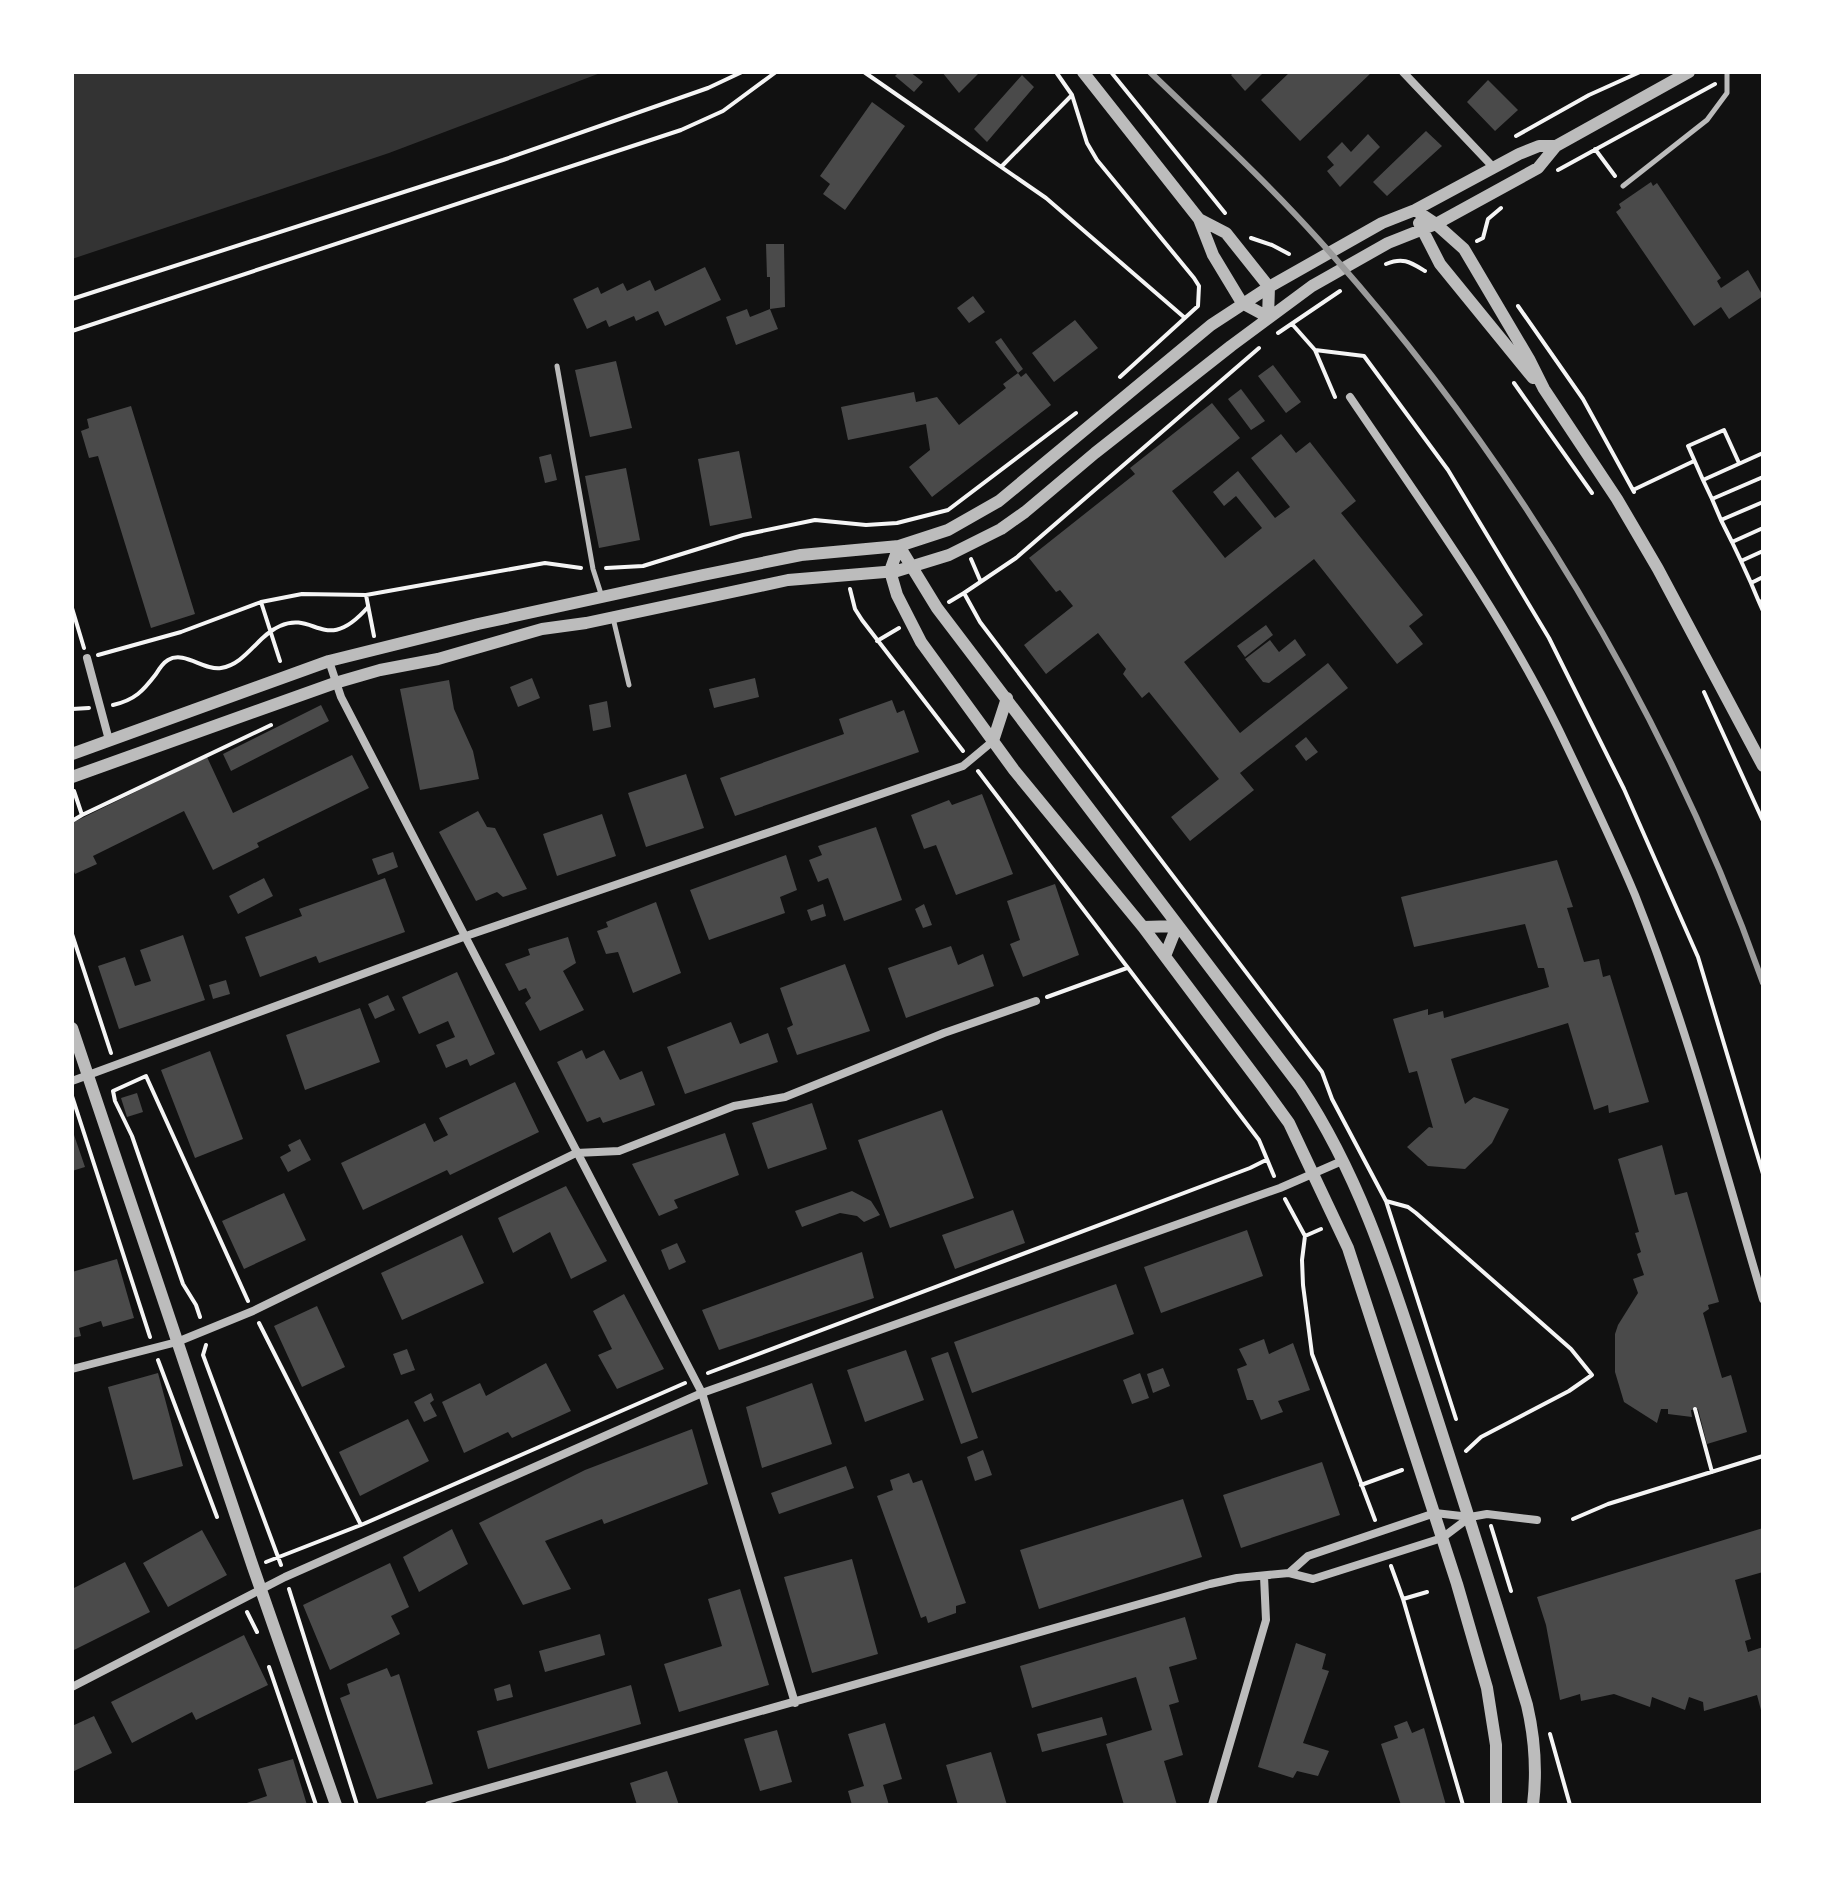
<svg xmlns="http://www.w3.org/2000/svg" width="1835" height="1877" font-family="'Exo 2',sans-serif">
	<rect width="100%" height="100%" fill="#111"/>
	<path fill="#333" d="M72,72H603L389,153L72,259Z"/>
	<path fill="#4a4a4a" d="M899,72H910L923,82L914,92L895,76Z
		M942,72H980L959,93Z
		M1234,72H1264L1245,91L1231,75Z
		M1290,72H1372L1300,141L1261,100Z
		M1022,75L1034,87L987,142L974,129Z
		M1488,80L1518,110L1495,131L1467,102Z
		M872,102L905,126L845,210L823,194L830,184L820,176Z
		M1426,131L1442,146L1387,196L1373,182Z
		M1368,134L1380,147L1340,187L1327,171L1334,165L1327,157L1342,142L1351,152Z
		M1651,182L1653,186L1657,183L1721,278L1717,281L1721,288L1748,270L1763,296L1729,319L1721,307L1694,326L1616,212L1621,208L1619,204Z
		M766,244H784L785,307L770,309L778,329L736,345L726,317L747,309L750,317L770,309V277H767Z
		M705,267L721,300L665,326L658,311L636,321L634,316L609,327L606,320L587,329L573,299L598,287L601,294L623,283L627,291L650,280L655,291Z
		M973,296L985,312L969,323L957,308Z
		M1075,320L1098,348L1054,382L1032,353Z
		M1001,338L1023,369L1018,373L1021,377L1026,373L1051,405L932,497L909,467L930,450L926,424L848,440L841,407L914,392L916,402L937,397L959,425L1006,388L1003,384L1018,373L995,342Z
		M616,361L632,428L590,437L575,370Z
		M1273,365L1301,402L1286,413L1258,376Z
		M1241,389L1265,421L1251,430L1228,399Z
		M1212,403L1240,438L1172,491L1225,558L1262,528L1236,496L1224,506L1213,492L1238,471L1275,518L1290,507L1251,458L1281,434L1296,453L1310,442L1356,501L1341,513L1423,615L1409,626L1423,644L1397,664L1314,559L1184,662L1240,733L1328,663L1348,688L1240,773L1254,790L1190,841L1171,817L1219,779L1149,692L1142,698L1123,674L1126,669L1098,633L1046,674L1024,645L1073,606L1060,590L1056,592L1029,558L1135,474L1130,468Z
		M131,406L195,614L151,628L98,456L89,458L81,431L89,428L87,419Z
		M739,451L752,518L710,526L698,459Z
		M551,454L557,480L545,483L539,457Z
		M626,468L640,540L599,548L585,476Z
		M1266,625L1273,635L1245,657L1237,646Z
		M1295,639L1306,655L1269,683L1263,682L1245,659L1270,640L1279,652Z
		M532,678L540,698L518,707L510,687Z
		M755,678L759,697L714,708L709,689Z
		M449,680L454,709L473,751L479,779L420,790L400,689Z
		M892,700L897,713L904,710L919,752L735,816L720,778L844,734L839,719Z
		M607,701L611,727L593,731L589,705Z
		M321,705L329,721L231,771L223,754Z
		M1306,737L1318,752L1306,761L1295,746Z
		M352,755L369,788L257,843L259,847L213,870L184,811L93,856L97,864L75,874L72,867V823L207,757L233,813Z
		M686,774L704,828L646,847L628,793Z
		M982,794L1013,874L956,895L936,845L924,849L911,815L949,800L952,805Z
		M478,811L487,827L495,828L527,889L503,897L497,892L476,901L439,832Z
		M602,814L616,856L557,876L543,834Z
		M876,827L902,900L844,921L828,878L818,882L809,860L822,855L818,846Z
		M393,852L398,867L378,875L372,859Z
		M786,855L797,890L780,897L785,913L709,940L690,890Z
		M1557,860L1573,907L1567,908L1584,962L1599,959L1603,977L1610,975L1649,1102L1609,1113L1608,1105L1594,1110L1568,1023L1451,1059L1465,1104L1474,1097L1509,1109L1492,1143L1465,1169L1428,1166L1407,1147L1429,1127L1433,1128L1417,1071L1409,1073L1393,1019L1428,1009V1015L1443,1011L1444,1018L1549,987L1544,968H1538L1525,924L1414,947L1401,897Z
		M264,878L273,896L238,914L229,896Z
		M385,878L405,932L319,963L316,956L260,977L245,937L302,916L299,909Z
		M1055,884L1079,955L1023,977L1010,944L1020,940L1007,901Z
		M656,902L681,973L633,993L618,952L606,954L597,931L608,927L606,922Z
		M823,904L826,916L811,921L807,910Z
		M924,904L932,925L923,928L915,909Z
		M183,935L205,1000L119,1029L98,966L125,957L135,986L151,981L140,950Z
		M568,937L576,963L563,971L584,1010L540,1031L525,1003L531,998L526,988L519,991L505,964L530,955L528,949Z
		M951,946L958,965L983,954L994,986L906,1018L888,968Z
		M845,964L870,1031L797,1055L787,1028L793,1025L780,988Z
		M457,972L495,1054L470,1066L467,1059L446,1068L436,1045L455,1037L448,1021L419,1034L402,997Z
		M226,980L230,994L213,999L209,985Z
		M388,995L395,1010L375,1019L368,1004Z
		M360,1008L380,1062L305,1090L286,1035Z
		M731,1022L740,1044L768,1033L778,1062L685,1094L667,1047Z
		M582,1050L586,1059L604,1050L620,1080L642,1071L655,1105L603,1123L600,1117L587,1122L557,1062Z
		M210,1051L243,1139L195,1158L161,1070Z
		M515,1082L539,1132L450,1175L447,1170L363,1210L341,1163L425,1123L434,1142L448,1135L439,1118Z
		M137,1093L143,1112L127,1117L121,1098Z
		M812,1103L827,1149L768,1169L752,1123Z
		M942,1110L974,1198L890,1228L858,1140Z
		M72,1129L85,1167L72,1171Z
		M725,1133L739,1175L674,1200L678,1208L659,1216L632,1164Z
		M300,1139L311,1160L288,1172L280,1157L291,1151L288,1145Z
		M1662,1145L1675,1195L1687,1192L1719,1302L1708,1305L1709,1309L1703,1313L1722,1378L1731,1375L1747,1432L1707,1444L1698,1409L1691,1410L1692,1417L1668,1414V1409H1661L1657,1423L1624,1402L1615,1372V1334L1618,1325L1638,1293L1633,1279L1644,1275L1637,1254L1641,1252L1635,1233L1639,1232L1618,1159Z
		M566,1186L607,1261L571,1279L550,1232L513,1253L498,1218Z
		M852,1191L871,1201L880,1215L864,1222L857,1216L840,1213L802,1227L795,1211Z
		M284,1193L306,1240L244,1269L222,1221Z
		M1013,1210L1025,1243L955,1269L942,1235Z
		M1247,1230L1263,1276L1161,1313L1144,1267Z
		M462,1235L484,1283L402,1320L381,1273Z
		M677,1243L686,1262L669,1270L661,1250Z
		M862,1252L874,1298L719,1350L702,1310Z
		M117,1259L134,1318L103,1327L101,1321L79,1328L81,1336L72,1338V1272Z
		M1116,1284L1134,1334L972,1393L954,1342Z
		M624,1294L664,1369L617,1389L598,1355L612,1349L593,1311Z
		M317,1306L345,1367L302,1387L274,1326Z
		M1264,1339L1269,1354L1293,1343L1310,1390L1278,1401L1283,1412L1261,1420L1253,1400H1247L1237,1369L1247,1365L1239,1349Z
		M407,1349L415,1370L401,1375L393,1354Z
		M906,1350L924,1400L865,1422L847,1370Z
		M948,1352L978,1438L961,1444L931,1358Z
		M546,1363L571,1411L512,1438L508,1432L464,1453L442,1402L480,1383L486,1396Z
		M1163,1368L1170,1386L1153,1393L1147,1374Z
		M158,1373L183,1466L133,1480L108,1387Z
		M1140,1373L1149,1398L1132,1404L1123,1380Z
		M812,1383L832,1444L762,1468L746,1407Z
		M431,1393L434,1400L430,1403L437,1416L424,1422L414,1402Z
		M408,1419L429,1461L360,1496L339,1452Z
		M692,1429L708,1484L604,1524L602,1519L545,1541L571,1589L523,1605L479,1523L585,1470Z
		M983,1450L992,1475L975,1481L967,1457Z
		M1322,1462L1340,1515L1241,1548L1223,1495Z
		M846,1466L854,1488L779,1514L771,1493Z
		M909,1473L913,1483L922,1480L966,1603L956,1606V1613L928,1623L926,1616L921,1618L877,1496L893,1490L890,1480Z
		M1183,1499L1202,1557L1039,1609L1020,1550Z
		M1763,1528V1572L1735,1580L1751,1639L1745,1641L1748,1652L1763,1647V1718L1757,1695L1704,1711L1703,1702L1689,1697L1685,1710L1652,1697L1650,1707L1614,1694L1581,1701L1580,1694L1560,1700L1546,1625L1537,1597Z
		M452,1529L468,1564L419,1592L403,1557Z
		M202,1530L227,1575L168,1607L143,1563Z
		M852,1559L878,1654L812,1673L784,1577Z
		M125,1562L150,1612L72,1651V1589Z
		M390,1563L409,1607L391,1616L400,1634L330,1670L303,1605Z
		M740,1589L769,1685L679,1712L664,1664L722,1646L708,1599Z
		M1185,1617L1197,1659L1169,1667L1179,1702L1169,1705L1183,1755L1164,1761L1177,1805H1124L1106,1744L1152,1730L1136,1677L1032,1708L1020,1666Z
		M600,1634L605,1655L545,1672L539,1651Z
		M244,1635L268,1685L196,1720L192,1712L132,1743L111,1702Z
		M1296,1643L1326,1654L1322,1669L1329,1671L1303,1743L1329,1751L1318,1776L1297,1771L1293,1778L1258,1767Z
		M387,1668L391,1677L399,1674L433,1784L377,1799L340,1698L350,1694L347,1684Z
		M510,1684L513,1697L497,1701L494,1689Z
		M631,1685L641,1724L488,1769L477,1731Z
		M94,1716L112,1753L72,1772V1726Z
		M1102,1717L1107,1735L1042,1752L1037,1734Z
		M1407,1721L1412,1733L1424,1728L1446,1805H1401L1381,1744L1398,1738L1394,1726Z
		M885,1723L902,1779L883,1785L889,1805H852L848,1791L864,1786L848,1734Z
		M777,1730L792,1782L760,1791L744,1739Z
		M991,1752L1007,1805H958L946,1765Z
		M293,1759L307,1805H241L267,1796L258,1769Z
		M667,1771L679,1805H637L630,1783Z"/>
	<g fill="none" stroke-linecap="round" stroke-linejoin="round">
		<path stroke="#f5f5f5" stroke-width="4" d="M864,72L1046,198L1185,318
			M1056,72L1072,95L1087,143L1097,160L1194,278L1199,286L1198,306L1120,377
			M1111,72L1225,213
			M1516,136L1589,95L1640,72
			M1595,149L1615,176
			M1002,166L1072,95
			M1558,170L1715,84
			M1251,238L1272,245L1289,254
			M1477,241L1483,238L1488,219L1501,208
			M1386,264C1403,257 1410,262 1425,271
			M72,299L503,160L708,88L742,72
			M1518,306L1583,399L1634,492
			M1292,324L1315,350L1364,356L1448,470L1549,638L1624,789L1698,957L1763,1174
			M72,331L681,130L723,111L776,72
			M1278,333L1340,291
			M1259,348L1016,558L964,593L980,622L1322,1072L1332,1099L1386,1201L1456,1419
			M1315,350L1335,397
			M1514,383L1592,493
			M1739,463L1724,430L1688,446L1703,480L1763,453
			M1703,480L1712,499L1763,477
			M1633,490L1694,461
			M1712,499L1721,520L1763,502
			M1721,520L1732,542L1763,528
			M1732,542L1741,561
			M971,559L980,580
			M606,568L643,566L743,535L815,520L866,525L897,523L948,510L1076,413
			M1751,583L1741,561L1763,551
			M850,589L855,609L862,620L963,751
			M366,595L374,636
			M1763,601L1759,602L1763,611
			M261,602L280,661
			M949,602L964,593
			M1759,602L1751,583L1763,577
			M72,608L84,648
			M877,641L899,628
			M98,655L181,632L261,602L302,594L366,595L545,563L581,568
			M1704,692L1763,821
			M113,705C135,700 143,691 156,674C159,669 163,663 168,660C184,650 204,671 221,668C246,664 258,635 280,626C315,610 325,656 368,607
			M72,709L89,708
			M978,771L1259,1140L1274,1176
			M82,815L271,725
			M72,821L82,815L74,791
			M72,934L111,1053
			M1047,997L1127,968
			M72,1096L150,1337
			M1285,1199L1305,1236L1302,1260L1303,1285L1312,1354L1375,1520
			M1386,1201L1408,1207L1416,1213L1571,1349L1592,1375L1569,1391L1481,1437L1466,1451
			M1305,1236L1321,1229
			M200,1317L196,1305L183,1284L132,1136L115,1101L113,1091L146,1076L248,1301
			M259,1323L361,1525
			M206,1345L203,1355L281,1565
			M158,1360L217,1517
			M708,1373L1250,1168L1266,1160
			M1695,1409L1712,1472
			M1361,1485L1402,1470
			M1573,1519L1608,1504L1763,1456
			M1491,1526L1511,1591
			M266,1562L361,1525L685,1383
			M1391,1566L1403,1599L1463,1805
			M289,1589L357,1805
			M1403,1599L1427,1592
			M247,1612L257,1632
			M269,1667L316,1805
			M1550,1734L1570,1805"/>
		<path stroke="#bcbcbc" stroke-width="5" d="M1623,186L1707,120L1727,93V72
			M557,366L593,569L602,597
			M613,618L629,685"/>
		<path stroke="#bcbcbc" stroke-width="8" d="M1403,72L1494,168
			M1350,397C1423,505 1502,613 1559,730C1585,784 1612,840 1635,895C1687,1026 1723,1164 1763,1299
			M87,658L109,740
			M329,661L341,697L702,1393L795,1703
			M72,1081L466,936L963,766L993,741
			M72,1369L177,1342L253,1311L576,1153L619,1151L734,1106L785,1097L944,1033L1036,1001
			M1289,1573L1308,1556L1435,1513L1470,1517L1487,1514L1537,1520
			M72,1687L285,1577L702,1393L1280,1188L1342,1161
			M429,1805L1210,1584L1237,1578L1289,1573L1313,1579L1442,1538L1470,1517
			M1212,1805L1266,1620L1264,1576"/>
		<path stroke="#bcbcbc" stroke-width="12" d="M1083,72L1199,219L1213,255L1242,303L1268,317
			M1415,210L1436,224L1464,249L1529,359L1544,389L1617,499L1658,569L1763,766
			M1199,219L1226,233L1269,287L1268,317
			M1419,223L1440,264L1533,378
			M899,546L937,608L1300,1086C1361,1178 1391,1277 1425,1381C1460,1489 1494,1596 1527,1705C1535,1739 1537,1771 1533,1805
			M899,546L890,571L897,595L921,642L1014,770L1143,927L1263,1087L1289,1123L1313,1174L1348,1248L1457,1584L1487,1688L1496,1745V1805
			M993,741L1007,698
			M72,754L329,661L478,624L703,575L801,555L899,546L948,530L999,501L1211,325L1269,287L1382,223L1415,210L1519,154L1539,146H1556
			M72,777L335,683L380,670L438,659L542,629L586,623L788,580L897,571L949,555L1001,529L1025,512L1095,453L1231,346L1312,286L1388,243L1436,224L1538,168L1556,146L1689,72
			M1143,927L1177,926
			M1165,956L1177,926
			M72,1028L253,1567L336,1805"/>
		<path stroke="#9a9a9a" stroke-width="6" d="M1150,72C1207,127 1265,180 1318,239C1511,453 1667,711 1763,983"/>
	</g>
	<rect width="1835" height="1877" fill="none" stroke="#ffffff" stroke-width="148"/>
</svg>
